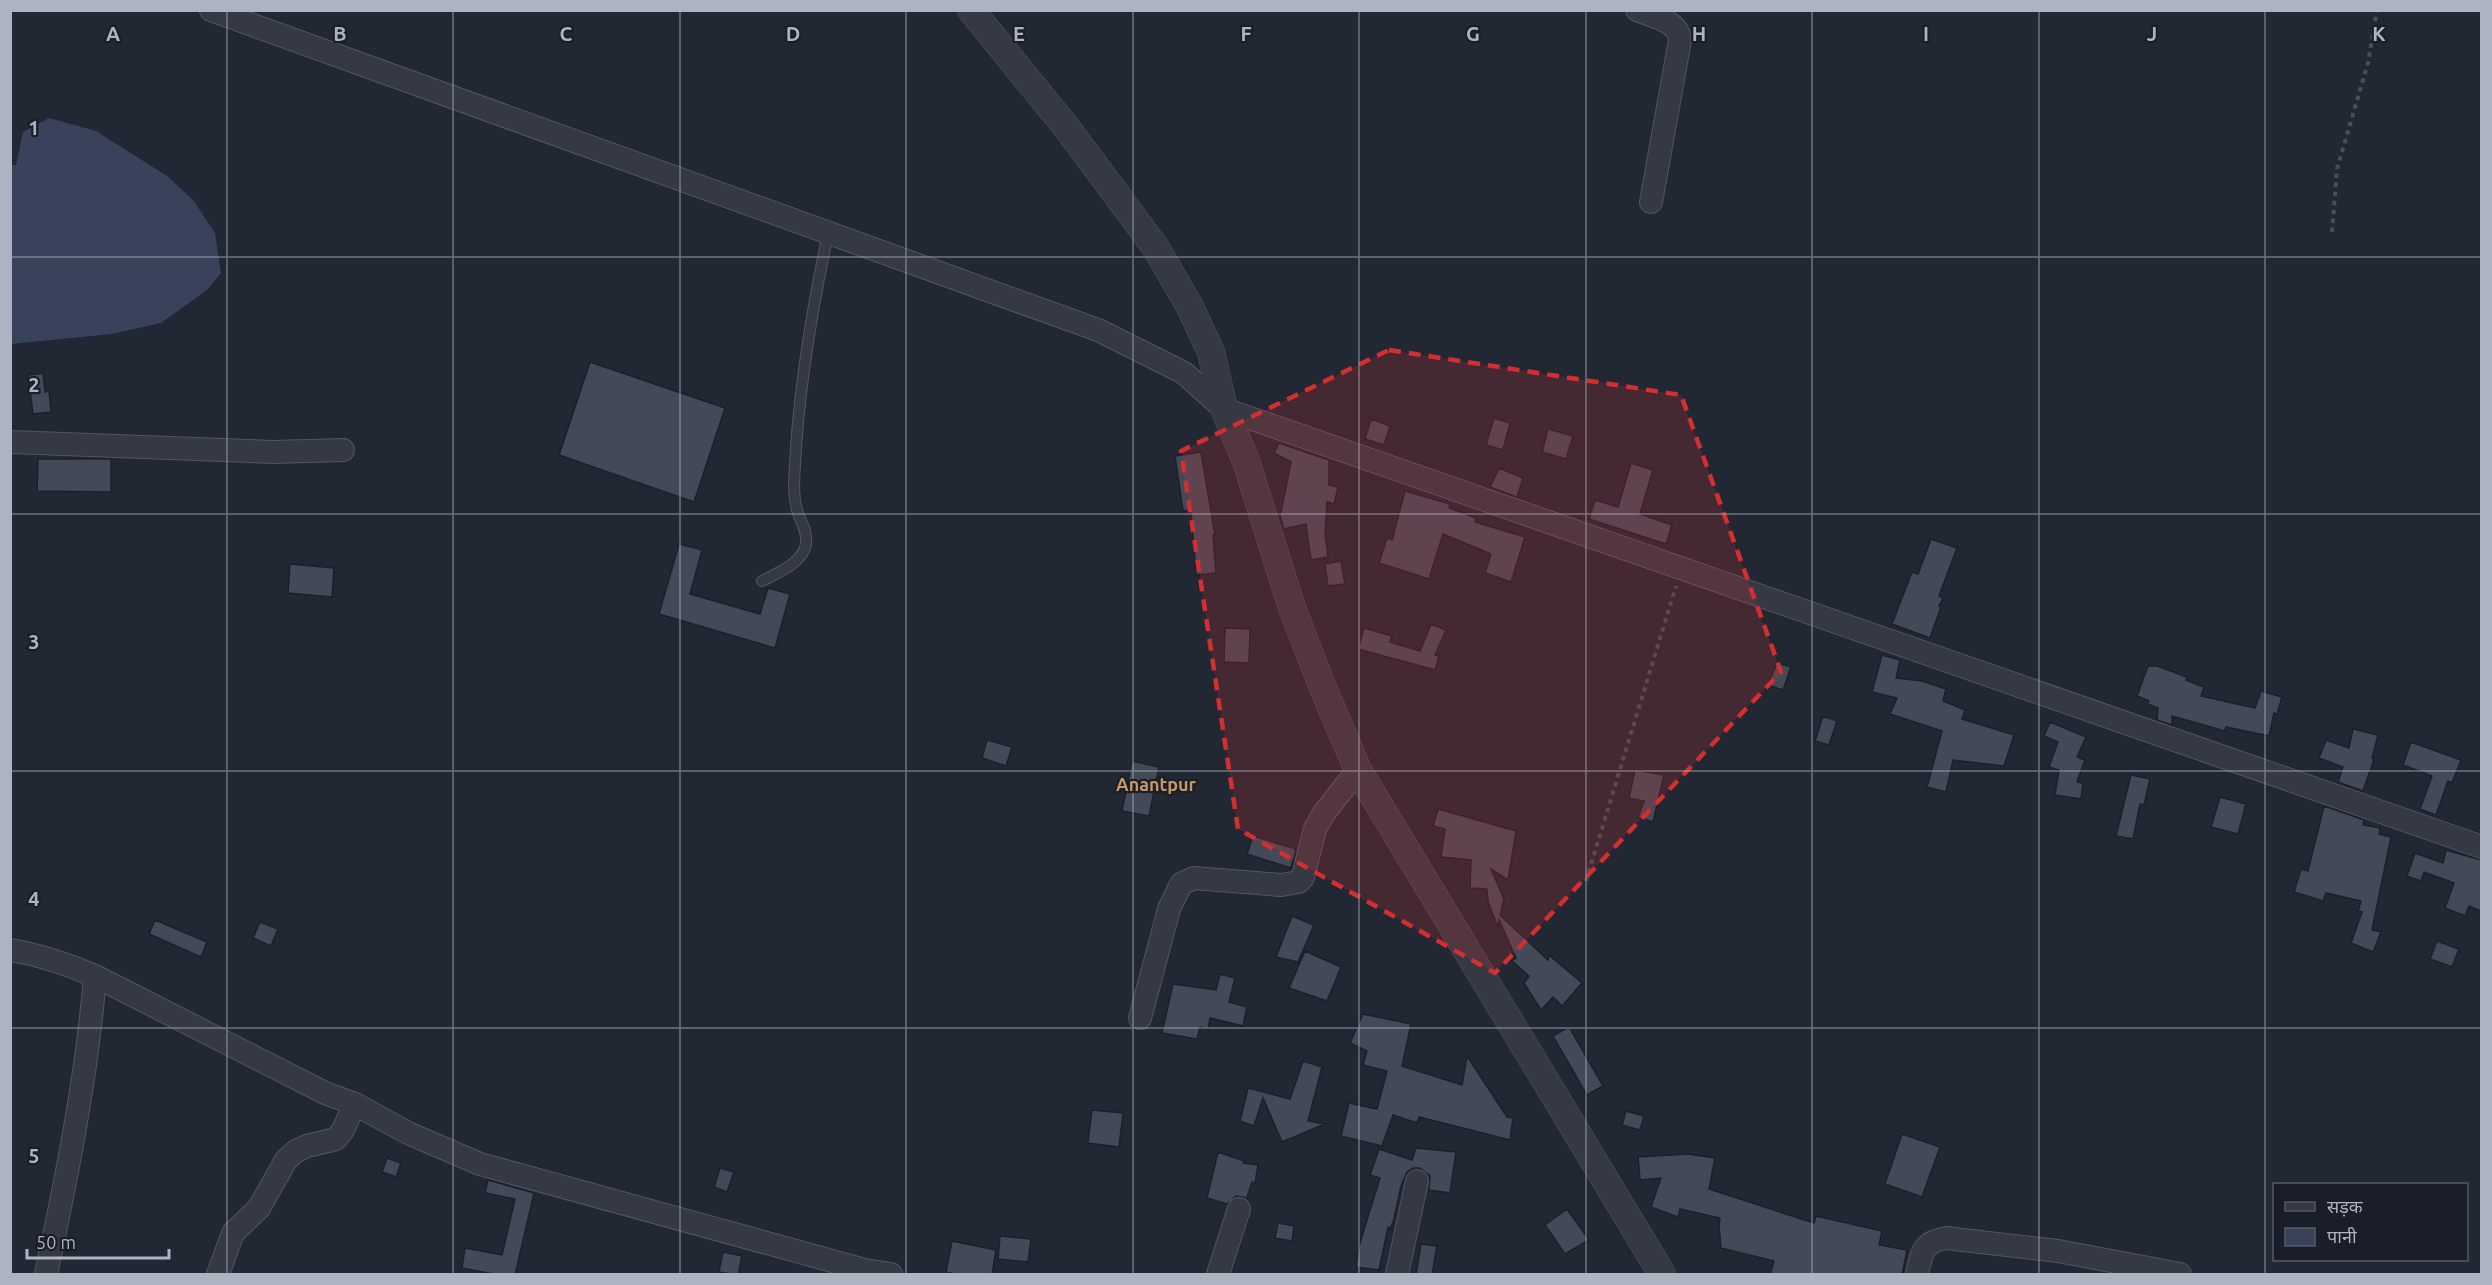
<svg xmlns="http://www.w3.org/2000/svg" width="2492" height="1285" font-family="Ubuntu,'Noto Sans Devanagari',sans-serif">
	<rect width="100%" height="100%" fill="#212733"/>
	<path fill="#38435b" d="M49,118L96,131L167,176L193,200L215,233L221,273L207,290L161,323L111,334L11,344V165H16L23,132Z"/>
	<path fill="#434957" stroke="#1c202a" stroke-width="1.5" d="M590,362L725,408L694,502L559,455Z
		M43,373L45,392L49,391L51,412L33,414L28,375Z
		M1494,418L1510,423L1503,450L1486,445Z
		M1371,419L1390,426L1384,445L1365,439Z
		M1548,429L1573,436L1566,459L1542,452Z
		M1279,443L1329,460V485L1338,487L1334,504L1327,502L1325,534L1328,557L1311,560L1306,524L1284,529L1279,513L1281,512L1291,462L1274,453Z
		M1201,452L1215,535H1213L1216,573L1196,575L1191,510L1183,511L1175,456Z
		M38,459H111V492L37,491Z
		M1631,463L1653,470L1640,514L1672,525L1666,544L1589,519L1595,500L1618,507Z
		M1499,468L1523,478L1517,497L1490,487Z
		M1405,491L1450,504L1449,508L1476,518L1475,522L1525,537L1511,582L1485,573L1491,554L1443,534L1429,579L1379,563L1387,538L1392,540Z
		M1931,539L1957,548L1939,596L1943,598L1939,606L1941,607L1930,638L1892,624L1912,572L1918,574Z
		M679,544L702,550L690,594L760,614L768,588L790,594L775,648L659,614Z
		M1341,561L1345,584L1328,586L1325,564Z
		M290,564L334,568L332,597L288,593Z
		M1431,624L1446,630L1435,655L1439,656L1435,670L1358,649L1364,628L1392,636L1390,642L1420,651Z
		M1225,628L1250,629L1249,663L1224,662Z
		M1882,655L1900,660L1896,678L1922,681L1946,689L1943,701L1965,710L1962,719L2014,735L2004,766L1953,760L1946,792L1927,787L1942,731L1890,714L1897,698L1872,692Z
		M1777,663L1791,667L1783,690L1768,685Z
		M2148,666H2157L2187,677L2186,680L2204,687L2201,696L2255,708L2261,691L2282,697L2277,714L2274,713L2269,736L2226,727L2225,731L2172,716V725L2157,720L2158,708L2148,704L2149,701L2137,696Z
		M1823,716L1837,721L1829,745L1815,741Z
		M2050,722L2086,737L2077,757L2085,760L2077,782L2083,783L2081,799L2055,795L2059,770L2049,767L2058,742L2044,736Z
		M2353,729L2378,735L2372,758L2374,759L2363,791L2338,782L2343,767L2319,758L2326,740L2349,748Z
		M987,740L1012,747L1006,766L982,758Z
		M2411,742L2461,760L2452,783L2448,781L2436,815L2420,809L2432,776L2403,765Z
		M1132,761L1159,767L1149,816L1122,811Z
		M1635,770L1664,775L1653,822L1638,817L1644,801L1629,798Z
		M2131,775L2150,779L2144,805L2140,804L2133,839L2116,836Z
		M2220,797L2246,804L2238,834L2211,827Z
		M2324,806L2364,820L2363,825L2380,828L2379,834L2391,837L2372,930L2381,932L2373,952L2351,943L2362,912L2358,911L2361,901L2326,893L2323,901L2294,892L2301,869L2308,871Z
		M1438,809L1516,831L1508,880L1491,869L1504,899L1500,915L1548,960L1549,955L1582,983L1562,1006L1553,997L1541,1010L1524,983L1529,976L1512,961L1516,958L1499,920L1498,927L1488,902L1487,889L1470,888L1471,860L1441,857L1445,829L1433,826Z
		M1253,836L1296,849L1291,868L1247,854Z
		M2446,850L2481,860V911L2469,906L2465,916L2445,908L2454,883L2424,872L2421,881L2407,876L2415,853L2443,863Z
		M1292,916L1314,925L1298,962L1276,957Z
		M155,920L207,942L201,957L149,934Z
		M260,922L278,929L271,946L253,938Z
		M2437,941L2459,949L2452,967L2430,959Z
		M1305,951L1341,967L1327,1001L1289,988Z
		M1220,974L1235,978L1229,1002L1247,1007L1243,1026L1210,1018L1208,1029L1200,1027L1197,1039L1162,1033L1173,984L1216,990Z
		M1363,1014L1411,1024L1402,1066L1462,1085L1467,1056L1507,1117L1513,1118L1510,1140L1419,1117L1417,1123L1393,1115L1382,1146L1341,1136L1349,1103L1377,1109L1387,1071L1363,1065L1367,1051L1350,1043Z
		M1569,1027L1603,1086L1587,1095L1553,1036Z
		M1303,1061L1322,1067L1308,1121L1325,1124L1282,1142L1263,1098L1254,1126L1240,1121L1248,1088L1290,1099Z
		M1092,1110L1123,1113L1119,1147L1088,1143Z
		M1626,1111L1644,1116L1640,1130L1622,1125Z
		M1902,1134L1940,1147L1922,1197L1885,1184Z
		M1416,1148L1456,1152L1450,1193L1429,1190L1430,1176L1420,1168H1413L1407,1172L1401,1186L1394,1219L1390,1229L1388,1227L1379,1270L1356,1267L1359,1246L1380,1178L1370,1175L1379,1149L1412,1160Z
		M1218,1152L1244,1161L1243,1163L1258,1165L1255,1183L1252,1182L1247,1198L1236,1196L1227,1204L1207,1198Z
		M1688,1154L1715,1158L1709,1189L1814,1223L1816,1216L1882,1231L1879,1245L1907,1250L1902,1275H1770L1774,1261L1721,1248L1719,1225L1720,1218L1680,1209L1678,1217L1651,1207L1661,1178L1640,1180L1638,1157Z
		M387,1158L401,1163L396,1177L382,1172Z
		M720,1168L734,1172L727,1192L714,1187Z
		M488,1180L534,1193L515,1275H498L462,1268L465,1248L502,1255L515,1199L485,1193Z
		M1567,1209L1589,1240L1565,1254L1545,1225Z
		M1278,1223L1294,1226L1292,1241L1275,1238Z
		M1000,1236L1031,1239L1028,1262L998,1259Z
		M952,1241L996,1250L992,1275H959L946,1272Z
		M1421,1244L1437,1246L1432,1275H1416Z
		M723,1252L742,1256L738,1275L719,1272Z"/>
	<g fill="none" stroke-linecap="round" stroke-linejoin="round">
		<g stroke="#525662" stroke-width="12">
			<path id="service" d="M762,581C777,573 803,563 806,544C808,531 800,521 797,510C793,495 794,479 795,464C799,387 812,309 828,234"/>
		</g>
		<g stroke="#525662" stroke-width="24">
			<path id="minor" d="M211,10L1098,330L1184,373L1224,409L2482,847
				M1637,10C1653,17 1678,20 1680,40L1651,202
				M10,442L273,452L343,450
				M10,950C41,955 67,964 95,976L325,1093L355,1104L408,1133L480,1164L865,1270L891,1274
				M1140,1018L1169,909L1181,884L1194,878L1281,885L1299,882L1303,877L1315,829L1324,813L1358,770
				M46,1274C67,1176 87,1076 95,976
				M218,1274L233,1233L259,1208L286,1160L296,1151L307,1146L336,1139L343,1130L355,1104
				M1218,1274L1239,1209
				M1397,1274L1417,1181
				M1917,1274C1922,1253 1922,1242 1946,1238L2058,1251L2180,1274"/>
		</g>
		<g stroke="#525662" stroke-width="28">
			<path id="tertiary" d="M971,10L1067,128L1156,248L1190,307L1211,352L1224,409L1246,461L1292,608L1323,688L1358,770L1662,1274"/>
		</g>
		<path stroke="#445156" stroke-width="4" stroke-dasharray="4.5 4.5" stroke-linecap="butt" d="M2332,232L2337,169L2368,63L2377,10
			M1586,881L1676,586"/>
		<use href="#service" stroke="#343944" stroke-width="10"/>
		<use href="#minor" stroke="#343944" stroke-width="22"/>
		<use href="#tertiary" stroke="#343944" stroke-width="27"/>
	</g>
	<path fill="#d42f30" fill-opacity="0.2" stroke="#d42f30" stroke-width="4.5" stroke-dasharray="12 8" stroke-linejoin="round" d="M1389,350L1681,395L1781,672L1495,973L1238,829L1181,451Z"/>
	<path fill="none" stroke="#aeb3c1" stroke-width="1.5" stroke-opacity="0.55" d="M227,10V1274M453,10V1274M680,10V1274M906,10V1274M1133,10V1274M1359,10V1274M1586,10V1274M1812,10V1274M2039,10V1274M2265,10V1274M10,257H2482M10,514H2482M10,771H2482M10,1028H2482"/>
	<g text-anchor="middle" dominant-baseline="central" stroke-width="4.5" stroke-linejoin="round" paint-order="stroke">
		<g font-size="18" font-weight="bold" fill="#c69964" stroke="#1a1e28">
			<text x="1156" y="784">Anantpur</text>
		</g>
	</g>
	<g font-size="20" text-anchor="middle" font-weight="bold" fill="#aeb3c1" stroke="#1a1e28" stroke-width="4.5" stroke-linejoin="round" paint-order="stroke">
		<text x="113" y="41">A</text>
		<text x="340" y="41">B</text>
		<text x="566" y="41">C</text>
		<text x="793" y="41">D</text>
		<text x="1019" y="41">E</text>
		<text x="1246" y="41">F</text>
		<text x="1473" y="41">G</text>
		<text x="1699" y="41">H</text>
		<text x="1926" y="41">I</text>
		<text x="2152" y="41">J</text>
		<text x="2379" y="41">K</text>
		<text x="34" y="135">1</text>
		<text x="34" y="392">2</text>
		<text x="34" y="649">3</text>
		<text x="34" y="906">4</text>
		<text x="34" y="1163">5</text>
	</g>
	<rect width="2492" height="1285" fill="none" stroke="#aeb3c1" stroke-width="24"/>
	<rect x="2273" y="1183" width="195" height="78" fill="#1a1e28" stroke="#555a65" stroke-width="1.5"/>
	<rect x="2285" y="1202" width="30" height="9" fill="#343944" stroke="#555a65" stroke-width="1.5"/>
	<text x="2327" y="1213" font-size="18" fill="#aeb3c1">सड़क</text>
	<rect x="2285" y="1228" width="30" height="18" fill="#38435b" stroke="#555a65" stroke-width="1.5"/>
	<text x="2327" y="1243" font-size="18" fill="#aeb3c1">पानी</text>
	<path d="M27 1249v9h142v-9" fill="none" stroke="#aeb3c1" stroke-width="3"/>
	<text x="36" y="1249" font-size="18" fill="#aeb3c1" stroke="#1a1e28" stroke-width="4.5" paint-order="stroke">50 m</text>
</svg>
